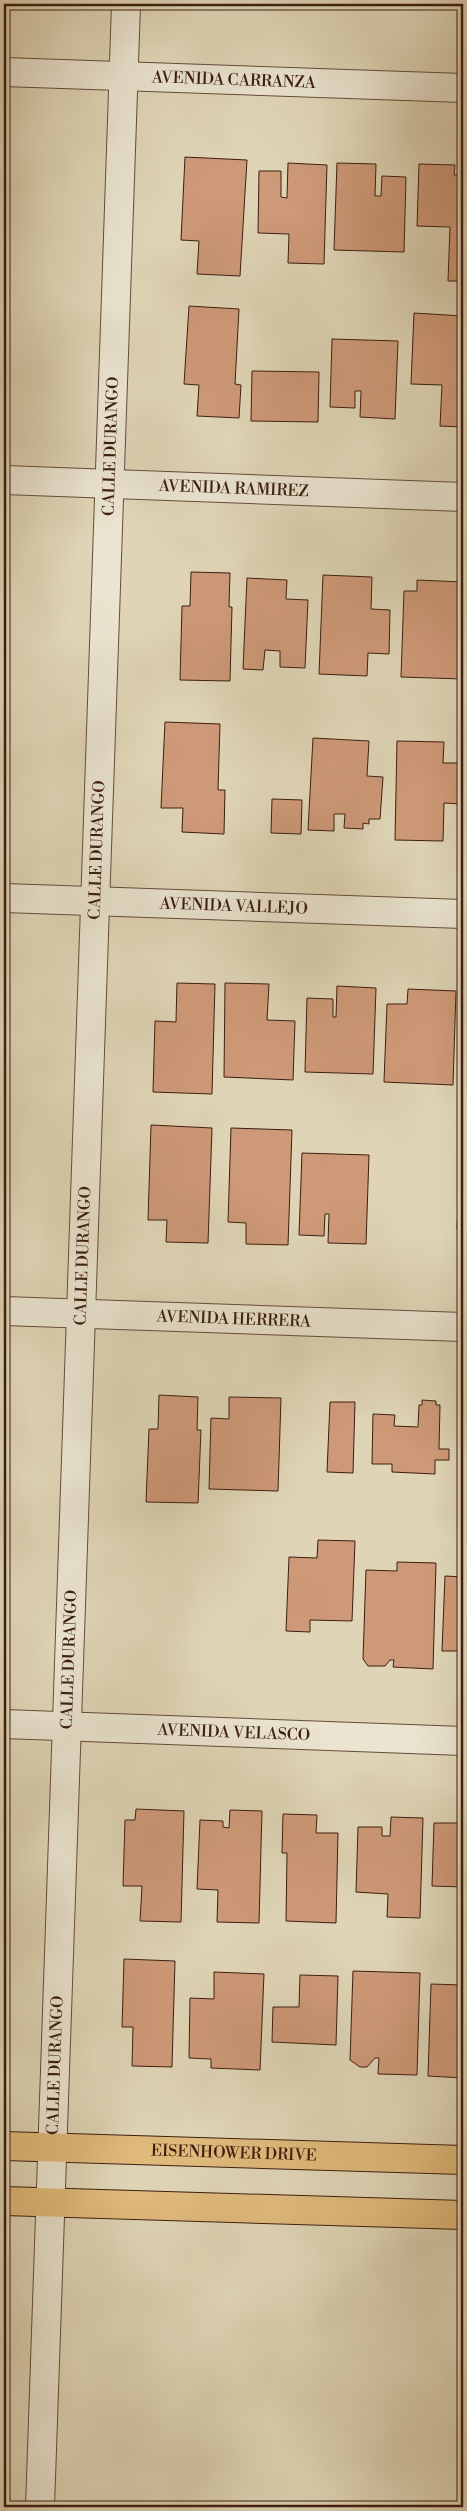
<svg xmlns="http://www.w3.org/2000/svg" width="467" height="2511" font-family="'Libre Bodoni',serif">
	<rect width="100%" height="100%" fill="#dfd5b6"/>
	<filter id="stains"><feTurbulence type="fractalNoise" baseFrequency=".004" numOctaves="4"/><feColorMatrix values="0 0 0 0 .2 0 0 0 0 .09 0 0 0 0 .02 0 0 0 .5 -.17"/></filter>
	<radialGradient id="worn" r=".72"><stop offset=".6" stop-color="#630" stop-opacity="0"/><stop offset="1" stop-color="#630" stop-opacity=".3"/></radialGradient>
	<path fill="#ce9978" stroke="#3c1e10" d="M185,157L247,160L240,276L197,274L199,241L181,240Z
		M288,163L327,165L324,264L288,263L289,234L258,233L259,171H281V197L287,198Z
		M337,163L376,164L375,196H381L382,176L406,177L404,252L334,250Z
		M419,164L455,165L454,175H463V281H448L450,227L417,226Z
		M189,306L239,309L235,384L241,385L239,418L197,416L199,385L184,384Z
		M414,313L463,316V427L440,426L442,385L411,384Z
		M332,339L398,341L395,419L360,417L361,391H355V408L330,407Z
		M252,371L319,372L318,422L251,421Z
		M191,572L230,573L229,607H232L230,681L180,680L182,606H190Z
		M323,575L372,577L371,609L390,610L389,654L368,653L367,676L319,674Z
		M247,578L287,580L286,599L308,600L305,668L280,667V651L265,650L263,670L243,669Z
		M417,580L463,582V679L401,677L404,591H417Z
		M165,722L220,724L218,790H225L224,834L182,832L183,808H161Z
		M313,738L369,741L367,776L383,777L380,819H369V824L363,823V829L344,828L345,814H334V831L308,830Z
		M397,741L444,742L443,763H463V804L444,803L443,841L395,840Z
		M272,799L302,800L301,834L271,833Z
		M177,983L215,984L212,1094L153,1092L155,1021L176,1022Z
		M225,983L269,984L267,1020L295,1021L293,1080L224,1077Z
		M337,986L376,988L373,1074L305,1072L307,998L333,999V1017H336Z
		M408,989L456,991L453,1085L384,1082L387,1004H407Z
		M151,1125L212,1128L208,1243L166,1242L167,1220H148Z
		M231,1128L292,1130L288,1245L246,1244V1223L228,1222Z
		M460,1149H463V1229H457Z
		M302,1153L369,1155L366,1244L328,1243L329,1214H325L324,1236L299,1235Z
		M159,1395L198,1397L197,1430H201L198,1503L146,1502L149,1429H158Z
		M229,1397L281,1398L278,1491L209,1489L211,1418L229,1419Z
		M422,1400L436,1401V1405H440L439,1449H449V1460H435V1474L392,1472V1464H372L373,1414L395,1415L394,1426L418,1427L419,1405H422Z
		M330,1402H355L353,1473L327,1472Z
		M318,1540L355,1541L352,1621L310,1620V1632L286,1631L289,1557L317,1558Z
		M397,1562L436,1563L433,1669L393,1667L394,1660H390L385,1666H368L363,1659L366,1570L397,1571Z
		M445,1576L463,1577V1651H442Z
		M136,1809L184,1811L181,1922L140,1921L142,1886H123L125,1820H135Z
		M230,1810L262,1811L259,1923L217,1922L218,1890L197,1889L200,1820L223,1821V1827L229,1828Z
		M283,1814L317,1815L316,1833H338L336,1923L286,1921L287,1853H282Z
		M391,1817L423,1818L420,1918L387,1917L388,1894L356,1892L358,1827H382V1836H390Z
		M434,1823H463V1887L432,1886Z
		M124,1959L175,1961L172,2067L132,2066L133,2027H122Z
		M353,1971L420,1973L417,2075L378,2074L379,2058H375L367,2067H360L350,2060Z
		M214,1972L264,1974L260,2070L211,2068V2059L189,2058L190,1998L214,1999Z
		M300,1975L338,1976L336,2045L272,2042L273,2007H299Z
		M431,1984L463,1985V2078L428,2076Z"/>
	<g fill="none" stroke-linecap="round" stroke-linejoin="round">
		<g stroke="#654c3a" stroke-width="30">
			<g id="minor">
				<path id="s1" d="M4,72L463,88"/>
				<path id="s2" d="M4,480L463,497"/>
				<path id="s3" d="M4,898L463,914"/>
				<path id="s4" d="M4,1311L463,1327"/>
				<path id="s5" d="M4,1724L463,1741"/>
				<path id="s6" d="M40,2507L126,4"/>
			</g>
		</g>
		<g stroke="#3c1e10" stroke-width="30">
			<g id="major">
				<path id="s7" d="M4,2146L463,2160"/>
				<path d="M4,2201L463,2215"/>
			</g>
		</g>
		<use href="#minor" stroke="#eae4d0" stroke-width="28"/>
		<use href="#major" stroke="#e0ba7b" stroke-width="28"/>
	</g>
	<g text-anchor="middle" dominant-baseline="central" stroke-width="4.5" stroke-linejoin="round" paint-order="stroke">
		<g font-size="16" fill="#3c1e10" stroke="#eae4d0">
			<text stroke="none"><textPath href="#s1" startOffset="230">AVENIDA CARRANZA</textPath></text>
			<text stroke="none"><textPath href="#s6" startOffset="2062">CALLE DURANGO</textPath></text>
			<text stroke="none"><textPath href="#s2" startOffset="230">AVENIDA RAMIREZ</textPath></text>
			<text stroke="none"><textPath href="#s6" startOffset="1658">CALLE DURANGO</textPath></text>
			<text stroke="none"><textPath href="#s3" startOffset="230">AVENIDA VALLEJO</textPath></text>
			<text stroke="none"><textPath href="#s6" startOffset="1252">CALLE DURANGO</textPath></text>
			<text stroke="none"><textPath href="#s4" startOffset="230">AVENIDA HERRERA</textPath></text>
			<text stroke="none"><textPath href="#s6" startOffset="848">CALLE DURANGO</textPath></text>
			<text stroke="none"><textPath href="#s5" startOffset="230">AVENIDA VELASCO</textPath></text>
			<text stroke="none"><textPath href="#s6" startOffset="442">CALLE DURANGO</textPath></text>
			<text stroke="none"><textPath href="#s7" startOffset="230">EISENHOWER DRIVE</textPath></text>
		</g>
	</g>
	<rect width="467" height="2511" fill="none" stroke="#dfd5b6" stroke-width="20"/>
	<rect x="5" y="5" width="457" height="2501" fill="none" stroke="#3c1e10" stroke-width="2.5"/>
	<rect x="10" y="10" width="447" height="2491" fill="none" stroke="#3c1e10"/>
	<rect width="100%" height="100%" filter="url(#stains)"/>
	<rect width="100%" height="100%" fill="url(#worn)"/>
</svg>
